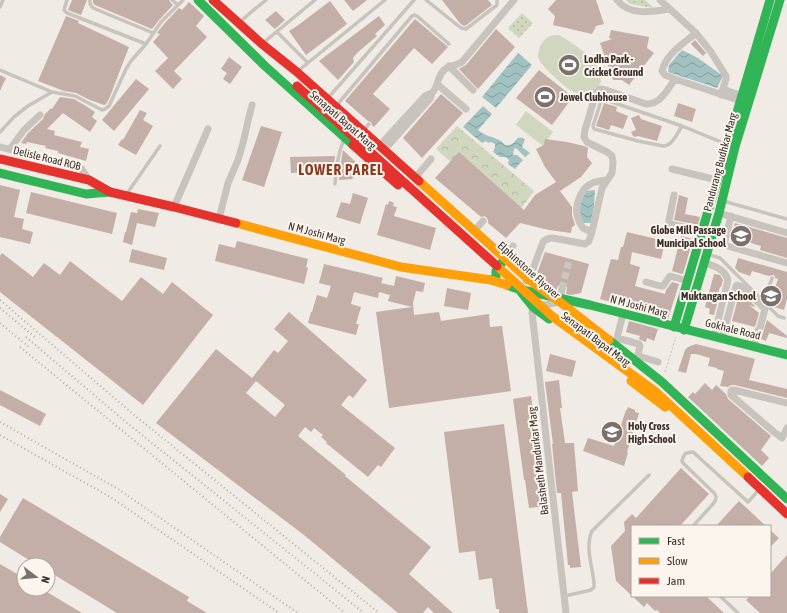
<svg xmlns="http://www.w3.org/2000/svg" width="787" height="613" font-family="'Asap Condensed',sans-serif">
	<defs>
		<pattern id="grass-dots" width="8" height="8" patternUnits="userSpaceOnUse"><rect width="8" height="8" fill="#d1d6bf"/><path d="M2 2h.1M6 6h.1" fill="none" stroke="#b4b8a4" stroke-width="1.8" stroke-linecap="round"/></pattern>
		<pattern id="forest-crowns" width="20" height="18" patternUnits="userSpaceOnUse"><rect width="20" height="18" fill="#d1d6bf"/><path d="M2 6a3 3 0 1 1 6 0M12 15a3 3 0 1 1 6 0" fill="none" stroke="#b4b8a4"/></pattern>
		<pattern id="water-waves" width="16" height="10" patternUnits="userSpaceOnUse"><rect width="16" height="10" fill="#a1c2c1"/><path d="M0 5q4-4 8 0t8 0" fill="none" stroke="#849e9d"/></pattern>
	</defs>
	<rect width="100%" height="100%" fill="#f0ebe5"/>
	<path fill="url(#grass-dots)" d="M626,0H645L654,8L630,4Z
		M522,13L533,23L519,38L508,28Z"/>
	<path fill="url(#forest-crowns)" d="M457,126L534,191L514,218L436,149Z"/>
	<path fill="#d1d6bf" d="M559,35C571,42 585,51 594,62C598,68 600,75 601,82C598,86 595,92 591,94C585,96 575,93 570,90C563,85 541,66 539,59C536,52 542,39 550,36C552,35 556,35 559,35Z
		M526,111L553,132L543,146L516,125Z"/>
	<path fill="url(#water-waves)" d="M682,50L698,58L723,76L717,88L668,72L669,65Z
		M518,53L532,65L496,108L482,97Z
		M483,106L492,114L478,130C486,138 500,137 505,145C507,145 510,145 512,144C518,140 516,135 525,139L522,147L530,153L525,157L516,148L514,149L513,155H517L523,160L515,169L508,164L509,160L506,157H500L493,152L495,147V144L491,142L488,143L486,141L482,143L463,127Z
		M595,190L594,207L591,223H583L579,209L585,191Z"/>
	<path fill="#c3afa7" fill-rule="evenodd" d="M72,0H87L81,15L68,10Z
		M93,0H169L170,2L173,5L159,20L152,29L95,5L93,3Z
		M344,0H367L353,11Z
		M442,0H488L492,5L465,26L462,25L459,22Z
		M556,0H596L604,24L596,26L592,34L553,25L555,16L548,9Z
		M330,1L347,24L306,55L289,31L297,26Z
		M189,2L204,16L196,26L207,37L174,71L182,79L173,89L155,71L168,58L153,42L160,34L157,33L164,24L179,8L182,10Z
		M276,11L285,20L275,29L265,20Z
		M66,16L79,21L78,23L129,47L109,99L106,104L104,105L90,100L76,93L64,91L38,81Z
		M379,16L385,25L375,34L377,36L357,53L353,58L354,62L338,80L319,61Z
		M415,19L448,47L432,64L414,48L373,94L390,109L374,127L372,125L371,122L368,121L345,101Z
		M496,29L515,47L478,89L459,69L466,65Z
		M611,30L649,37L647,48L654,53L629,85L622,80H613L600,43L612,39L609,38Z
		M695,40L706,53L703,56L691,44Z
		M229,57L242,67L230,84L223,79L227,73L221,69Z
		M539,70L573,97L552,125L516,98Z
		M0,75L6,78L0,91Z
		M136,79L149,89L114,131L102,120Z
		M441,94L463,113L422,158L403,138Z
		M60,97L74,99L86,106L95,112L92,117L97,121L90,132L63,113L47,129L55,131L54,135L82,142L80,147L89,149L86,161L58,153V151L45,148L46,146L27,142L26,144L21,143L28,133L43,119L45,114L51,108L52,109Z
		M604,103L617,107L616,111L628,116L623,129L611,125L609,130L596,126Z
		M678,103L696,109L692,122L674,116Z
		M140,110L147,113L143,120L153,126L136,155L118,145L122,139L123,140Z
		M639,115L641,119L662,126L657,141L638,136L635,137L633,136L631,132L636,130L631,118Z
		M261,126L282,132L264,187L242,180Z
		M545,139L567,142L584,146L588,148L587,157L592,163L581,177L560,191L572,207V215L575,225L572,227L571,233L549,230L520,223L506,238L488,223V220L486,217L484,216L481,217L435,178L459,152L524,210L535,195L556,182L545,167L536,149L544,145Z
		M343,150L362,168L352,179L339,180L341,162Z
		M335,156L333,171L291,173L290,157Z
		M0,185L20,190L14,217L24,219L22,229L33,232L30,244L0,237Z
		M31,192L117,213L112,234L26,213Z
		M353,193L368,198L360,224L336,217L341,202L350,204Z
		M679,195L688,198L685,214L700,217L698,225L674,220Z
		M389,201L394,203L393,206L397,207L394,216L436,228L430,250L377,235L386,204L388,205Z
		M138,209L159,213L155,227L137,223L132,245L123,242L125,232H126L131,212L137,213Z
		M735,223L787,238V258L760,250L761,246L731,237Z
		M627,232L665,241L661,259L632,252L630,264L640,267L635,286L665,294L666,290L672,282L679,284L668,319L633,310V308L600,299L611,259L618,260L621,247H623Z
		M681,236L693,239L683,274L682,273V274L672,271Z
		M237,241L308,259L306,267L308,268L304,284L215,261L219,244L235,248Z
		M132,249L167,258L164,270L129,262Z
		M545,252L589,264L581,293L571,295L566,294L567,287L563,284L558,286L556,291L536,276Z
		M2,253L33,277L44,263L60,275L70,261L122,301L141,277L163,294L172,282L213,315L143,405L0,292V256Z
		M738,258L787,272V299L784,310L774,307L775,302L771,300L778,279L775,278V276L773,275L769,276L752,271L750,276L739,272L735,268Z
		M324,264L383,278L381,283L394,286L396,276L425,283L423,292L416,291L413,303L414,315L439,312L441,321L489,314L490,327L502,326L511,391L389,408L376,312L412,307L388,301L390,295L379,292L378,298L354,292L351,304L361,307L356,324H359L356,335L308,323L311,312H312L317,295L327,298L331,286L319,283Z
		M714,274L720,275L723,280L721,287H720L717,296L719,297L714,315L709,314L710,309L705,307Z
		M447,288L471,293L468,310L444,306Z
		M740,291L746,297V299L749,300L755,306V307L749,305L759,313L755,327L732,321Z
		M289,312L367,380L353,398L349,395L341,405L395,448L381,467L378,465L368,477L326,443L327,442L321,437L323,435L314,428L311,432L305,427L298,436L346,475L345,476L431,547L409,574L453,613H434L428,607L423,613H398L304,535L156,423L216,349L252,378L274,350L278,353L288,341L274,329ZM256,381L285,405L275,417L246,393Z
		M767,320L787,336V338L769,333L766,341L761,339Z
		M629,321L658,329L654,341L647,338L646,342L643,341L639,339L640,336L626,332Z
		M696,344L755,359L749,380L787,389V398L735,385H731L728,387L720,386L724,371L717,369V368L708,366L710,358L696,354H691L686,373L678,371L685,350L688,347Z
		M550,354L576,361L572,377L546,371Z
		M559,380L562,408H560L565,443H574L578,491L572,492L581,567L570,568V565H568L561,493H557L552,444H553L545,382Z
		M705,383L712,390L716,385L726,394L728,399L771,436L761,450L769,458L762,466L688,397L693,392L695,394Z
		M0,390L46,414L40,426L0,405Z
		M531,396L546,506L529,508L525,480H524L513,399Z
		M628,407L635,410V412L639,413L627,452L628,453L624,466L583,451L588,438L614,446L626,410H627Z
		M504,424L523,574L528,613H499V609H496L492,578L479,580L475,551L459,553L444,432Z
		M681,468L709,494L680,526H632V596H706L724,613H660L657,610L655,611L647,603L644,607L616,581L611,546L625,531L624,522L632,514L636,518Z
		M0,494L8,499L0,512Z
		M23,498L189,597L187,601L207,613H117L48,571V565H37L0,542V537Z
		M739,501L766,526H716Z
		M770,530L779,538L770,547Z
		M787,555V613H760L746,600L750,596H770V574Z
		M0,564L24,578V589H42L82,613H0Z"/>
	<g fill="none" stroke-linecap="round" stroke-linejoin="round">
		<path stroke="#ccc6c0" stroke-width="7" stroke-dasharray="7 3.5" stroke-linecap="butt" d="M562,289L569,261"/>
		<path stroke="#c2bbb6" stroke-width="1" stroke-dasharray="2 2" stroke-linecap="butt" d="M665,372L676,337"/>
		<path stroke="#c9c3be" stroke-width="3.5" d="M67,0L64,10L67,13L146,44
			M90,0V4L93,8L153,33
			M172,0L178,5
			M426,0L461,28L466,29L497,5V0
			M0,7L3,0
			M240,22L250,13L266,0
			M277,32L308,63
			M263,43L315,0
			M0,70L52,92L75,96L102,110L105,109L109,106L126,69L131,61L146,44L161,22L183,0
			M298,71L385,0
			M328,98L414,0
			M337,105L412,16L414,15L417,16L449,44
			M682,126C677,134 672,146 663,146L638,141L594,129L593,126L601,101L603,99L682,126L726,144
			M363,131L369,124
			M0,132L14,117L28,106L52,92
			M335,184C336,169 338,153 344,139
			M126,195L160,146
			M723,201L787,219
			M707,254L720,258L778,316L784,318
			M764,302L772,278
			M693,526L713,504C716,500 717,498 715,494L683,463L682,461C684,453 685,453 693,452L748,502L757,492
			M565,596L591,590L594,587V582C592,566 585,546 592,531L649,475
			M720,596L738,613"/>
		<path stroke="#c9c3be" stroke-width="7" d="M617,0C629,16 652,12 669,9
			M660,0L696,33L711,52L726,76V79L721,95
			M696,33C683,44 666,54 662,71L665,75L675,79L741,101
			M449,66L473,90
			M437,84L466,109
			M723,89L742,96
			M432,93C439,86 437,76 444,70C449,65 456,66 462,62L514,0
			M379,146L425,96L432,93L430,99L384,150
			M0,147L81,168L89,180
			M10,149L24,130L40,115
			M672,169L717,180
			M415,178L431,159
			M607,180C601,181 594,181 589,185C581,190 575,205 577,214C578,219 580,224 583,228L592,232L602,188L612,173L613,162L612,156L607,152L587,142L584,137L585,130L596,93L600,89L606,90L646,104C660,105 668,89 675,79
			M674,195L669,220V222L670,224L702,231
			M174,207L208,129
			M719,213L787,233
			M731,216L724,245L787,263
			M219,219L228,183L238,160L243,143L248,121L252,105
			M474,231L483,221
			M505,259L513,246
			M703,263C713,265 725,269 728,280L714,337
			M526,281L533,269L543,242C546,239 548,238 553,238L585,244L589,241L592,232
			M646,282L660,286H663L670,276L688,281
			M560,298L562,289
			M560,302L533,307L532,312L566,613
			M622,318L617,338L639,344L640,346L638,355L639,356L658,362
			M722,339L736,286L737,285L743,287L765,309L760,328L758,331L754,347
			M787,403L734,390H732L731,391V395L774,432L782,438L787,428"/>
		<path stroke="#30b455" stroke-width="9" d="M198,0L265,66L353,145
			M0,173L86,194L110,192
			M491,280L496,277V271L503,261
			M507,285L518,289L590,305L787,355
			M521,292L533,307L549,319
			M674,327L770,0
			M684,330L719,213L735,147L780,0
			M609,340L662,382L787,499"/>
		<path stroke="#ff9f0a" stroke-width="9" d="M419,181L528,279L560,302L609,340
			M236,223L401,267L491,280L507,285
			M631,381L665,407"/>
		<path stroke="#e5322d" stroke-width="9" d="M213,0L262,44L297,72L419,181
			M353,145L398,185
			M0,159L89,180L110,192L174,207L236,223"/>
		<path stroke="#b1aca8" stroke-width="2" stroke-dasharray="1 3" stroke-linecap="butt" d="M0,300L133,414L379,613
			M0,308L36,338
			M0,323L29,347
			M26,337L127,423L364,613
			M20,347L345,613
			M0,422L118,489L298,613
			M0,435L112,498L279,613"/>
		<path stroke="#ff9f0a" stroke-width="9" d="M497,266L552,316L656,392L748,477"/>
		<path stroke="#e5322d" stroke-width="9" d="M297,86L497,266
			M748,477L787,514"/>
	</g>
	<defs>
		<g id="stadium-disc" transform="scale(1.15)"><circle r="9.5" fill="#7a716c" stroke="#fbf5ee"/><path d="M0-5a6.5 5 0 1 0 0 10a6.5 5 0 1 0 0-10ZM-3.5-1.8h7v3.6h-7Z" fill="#fff"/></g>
		<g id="school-disc" transform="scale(1.15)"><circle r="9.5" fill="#7a716c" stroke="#fbf5ee"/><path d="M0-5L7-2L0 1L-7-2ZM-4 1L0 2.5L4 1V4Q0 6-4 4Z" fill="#fff"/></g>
	</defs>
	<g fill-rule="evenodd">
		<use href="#stadium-disc" x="569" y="65"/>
		<use href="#stadium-disc" x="545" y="97"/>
		<use href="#school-disc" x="741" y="236"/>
		<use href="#school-disc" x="771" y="296"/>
		<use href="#school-disc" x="612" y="432"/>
	</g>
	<g text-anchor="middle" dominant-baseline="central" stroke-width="4" stroke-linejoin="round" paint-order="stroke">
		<g font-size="11" font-weight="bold" fill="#3b302b" stroke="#fbf5ee" text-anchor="start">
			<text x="584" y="59">Lodha Park -<tspan x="584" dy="13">Cricket Ground</tspan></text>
			<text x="560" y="97">Jewel Clubhouse</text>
			<text x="726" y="230" text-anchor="end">Globe Mill Passage<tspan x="726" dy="13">Municipal School</tspan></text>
			<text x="756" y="296" text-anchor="end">Muktangan School</text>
			<text x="628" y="426">Holy Cross<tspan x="628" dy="13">High School</tspan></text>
		</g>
		<g font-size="11" fill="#3b302b" stroke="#fbf5ee">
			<text transform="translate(343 120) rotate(41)">Senapati Bapat Marg</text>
			<text transform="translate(47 158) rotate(14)">Delisle Road ROB</text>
			<text transform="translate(720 162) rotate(-75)">Pandurang Budhkar Marg</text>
			<text transform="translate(317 233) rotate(15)">N M Joshi Marg</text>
			<text transform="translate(529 270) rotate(42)">Elphinstone Flyover</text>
			<text transform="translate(639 306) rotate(15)">N M Joshi Marg</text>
			<text transform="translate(733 329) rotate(14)">Gokhale Road</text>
			<text transform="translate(596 339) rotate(37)">Senapati Bapat Marg</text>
			<text transform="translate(538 461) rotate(-97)">Balasheth Mandurkar Marg</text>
		</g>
		<g font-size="15" font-weight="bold" letter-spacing="1" fill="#8c3b22" stroke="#fbf5ee">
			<text x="341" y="169">LOWER PAREL</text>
		</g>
	</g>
	<rect x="631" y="525" width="140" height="72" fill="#fbf5ee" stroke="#aea6a0"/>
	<rect x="639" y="538" width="20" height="6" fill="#30b455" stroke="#aea6a0"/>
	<text x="667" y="545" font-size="12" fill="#3b302b">Fast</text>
	<rect x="639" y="558" width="20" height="6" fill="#ff9f0a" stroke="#aea6a0"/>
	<text x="667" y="565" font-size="12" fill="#3b302b">Slow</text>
	<rect x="639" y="578" width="20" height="6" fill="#e5322d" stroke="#aea6a0"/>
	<text x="667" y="585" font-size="12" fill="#3b302b">Jam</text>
	<g transform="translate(36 577) rotate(106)"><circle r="19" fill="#fbf5ee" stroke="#aea6a0"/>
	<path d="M0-3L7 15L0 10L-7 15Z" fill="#7a716c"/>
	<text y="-6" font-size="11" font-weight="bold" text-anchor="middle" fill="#3b302b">N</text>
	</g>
</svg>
